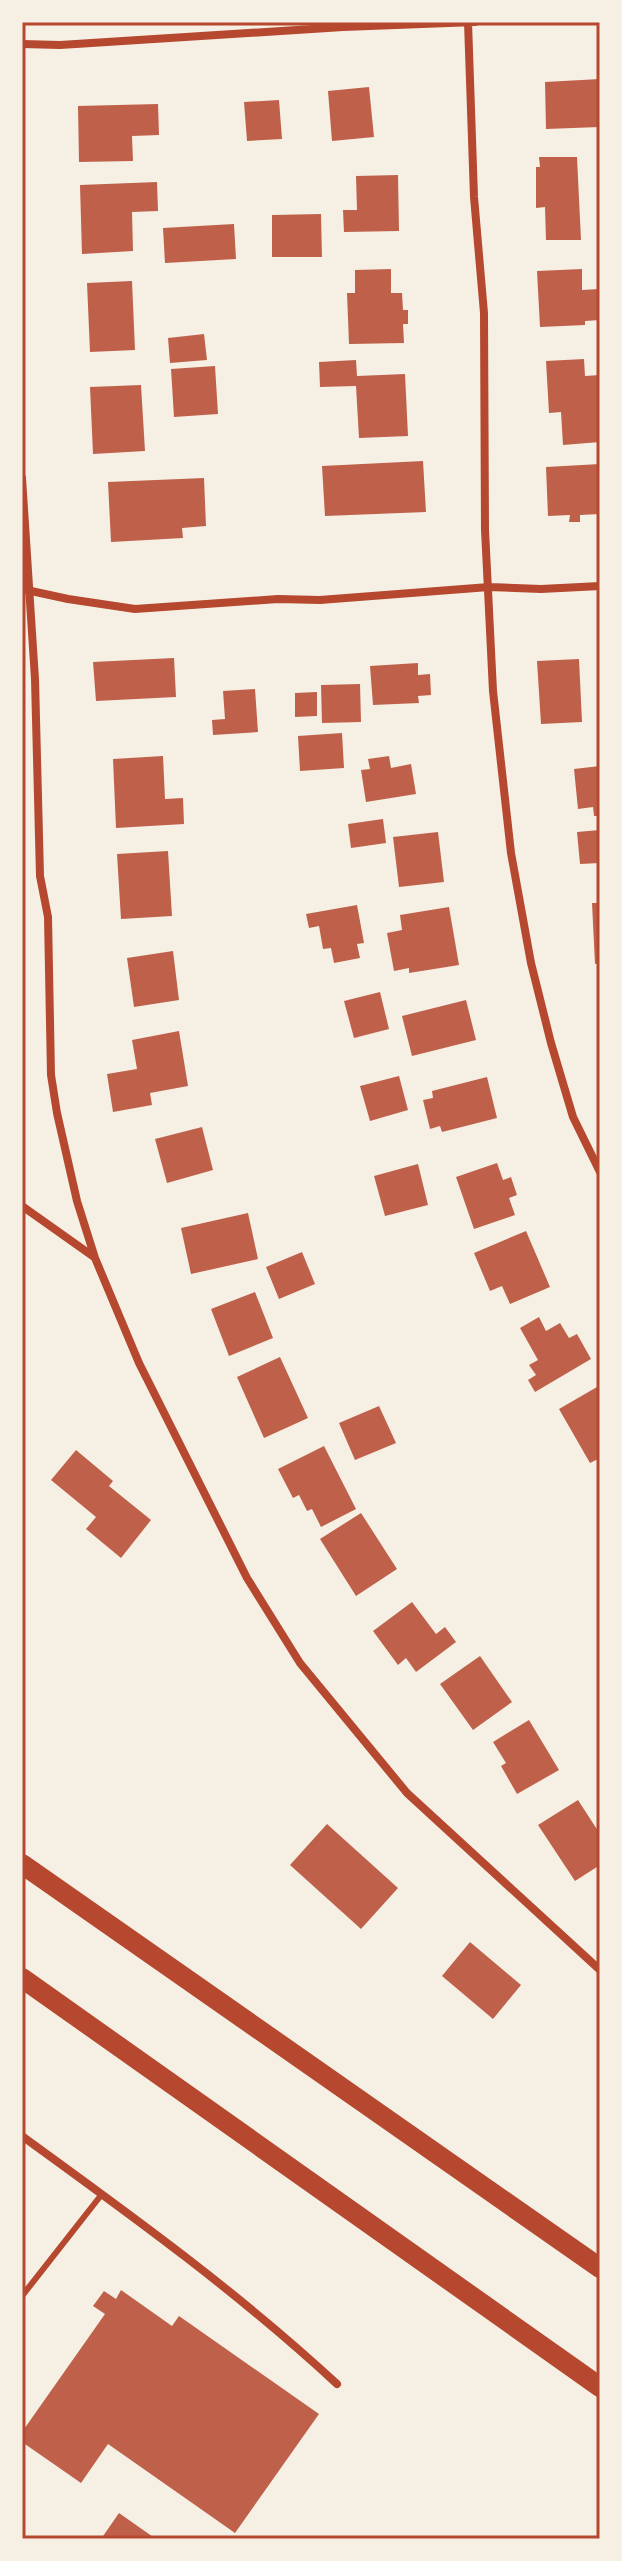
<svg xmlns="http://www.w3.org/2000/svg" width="622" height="2561" font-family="Ubuntu,sans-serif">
	<rect width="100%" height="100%" fill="#f6efe4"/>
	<path fill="#bf614a" d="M600,79V127L546,129L545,82Z
		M369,87L374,137L332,141L328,91Z
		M279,100L282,139L247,141L244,102Z
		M158,104L159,135L132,136L133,161L79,162L78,106Z
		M539,157H577L581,240H546L545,207L536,208V167H540Z
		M398,175L399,231L344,232L343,210H357L356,176Z
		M157,182L158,211L132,212L133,251L82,254L80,185Z
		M321,214L322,257H272V215Z
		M234,224L236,259L165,263L163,228Z
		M391,269V293H402L403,310H408V324H403L404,343L349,344L347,293H355V270Z
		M582,269V290L599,289L600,320L585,321V325L540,327L537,271Z
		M132,281L135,350L90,352L87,283Z
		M204,334L207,360L170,363L168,338Z
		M584,359L585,376L600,375V442L563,445L561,412L549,413L546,361Z
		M356,360L357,376L405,374L408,436L359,438L356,386L320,387L319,362Z
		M215,366L218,414L174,417L171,369Z
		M141,385L145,451L93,454L90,387Z
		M423,461L426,512L325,516L322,466Z
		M600,464V514L580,515V522H569L570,515L548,516L546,467Z
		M204,478L206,526L182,528L183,538L111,542L108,482Z
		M174,658L176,697L96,701L93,662Z
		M579,659L582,722L541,724L537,661Z
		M418,663V675L430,674L431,695L418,696L419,703L373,705L370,666Z
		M360,684L361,722L322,723L321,685Z
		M255,689L258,732L213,735L212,720L225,719L223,691Z
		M317,692V716L295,717V693Z
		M342,733L344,768L300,771L298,736Z
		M163,756L165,799L183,798L184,824L116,828L113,759Z
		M389,756L391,768L411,764L416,794L366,802L361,770L370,769L368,759Z
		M600,766V816H594L593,807L578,809L574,769Z
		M383,819L386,843L351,848L348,824Z
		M600,830V863L580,864L577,832Z
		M438,832L444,882L399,887L393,837Z
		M168,851L172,916L121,919L117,854Z
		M592,903H600V963L595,964Z
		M357,905L364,943L357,944L360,958L334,963L331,948L323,949L319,926L309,928L306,914Z
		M449,907L459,965L409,973V968L394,971L387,933L402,930L400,915Z
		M173,951L179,1000L134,1007L127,958Z
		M380,992L389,1029L354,1038L344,1001Z
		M466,1000L476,1040L412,1056L402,1016Z
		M179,1031L188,1086L150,1093L152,1105L113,1112L107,1074L137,1069L132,1040Z
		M399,1076L408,1110L370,1121L360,1086Z
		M487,1077L497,1118L442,1132L440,1126L430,1129L423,1100L433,1098L432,1091Z
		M202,1127L213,1170L167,1183L155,1139Z
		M497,1163L503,1180L511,1177L517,1195L509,1198L515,1215L474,1229L456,1177Z
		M418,1164L428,1205L385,1216L374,1176Z
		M248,1213L258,1259L191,1274L181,1228Z
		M526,1231L550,1287L510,1304L502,1286L490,1291L474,1253Z
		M302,1252L315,1284L279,1299L266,1267Z
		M255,1292L273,1338L229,1356L211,1309Z
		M539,1317L546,1331L560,1323L569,1338L577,1334L591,1359L535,1392L528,1380L536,1375L529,1365L538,1360L520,1328Z
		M280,1357L308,1418L264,1438L237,1377Z
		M597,1387L600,1393V1458L590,1463L559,1409Z
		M379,1406L396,1443L355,1460L339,1423Z
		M324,1446L356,1509L321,1527L312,1509L307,1511L299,1495L293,1498L278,1469Z
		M76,1450L113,1481L109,1486L151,1520L121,1558L86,1529L96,1517L51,1480Z
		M361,1513L397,1569L356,1596L320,1539Z
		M412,1602L436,1634L445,1627L456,1642L416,1672L406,1658L398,1665L373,1631Z
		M480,1656L512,1702L473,1730L440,1684Z
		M529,1720L559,1770L517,1794L501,1766L506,1763L493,1742Z
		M578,1800L600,1834V1865L575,1881L538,1825Z
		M327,1824L398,1888L361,1929L290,1865Z
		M470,1942L521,1985L493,2019L442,1976Z
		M121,2290L172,2326L179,2316L319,2414L235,2533L108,2444L81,2483L22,2442V2432L105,2314L93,2306L104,2291L116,2299Z
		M119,2513L156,2539H101Z"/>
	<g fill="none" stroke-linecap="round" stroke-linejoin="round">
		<path stroke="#b5482f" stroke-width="6" d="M22,2296L102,2194"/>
		<path stroke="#b5482f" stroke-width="8" d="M468,22L474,197L484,313L485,530L493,691L511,853L531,963L551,1043L573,1117L600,1172
			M22,44L60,45L343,27L475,22
			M22,478L35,679L40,876L48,917L51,1075L57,1113L77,1201L95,1258L139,1363L247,1578L300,1663L407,1793L600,1970
			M22,589L68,599L135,609L278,599L320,600L489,587L541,589L600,586
			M22,1206L94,1257
			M22,2136C131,2215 239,2293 337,2384"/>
		<path stroke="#b5482f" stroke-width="20" d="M22,1864L600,2268
			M22,1978L600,2387"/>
	</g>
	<rect width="622" height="2561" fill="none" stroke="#f6efe4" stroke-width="48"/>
	<rect x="24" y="24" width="574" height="2513" fill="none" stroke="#b5482f" stroke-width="3"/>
</svg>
